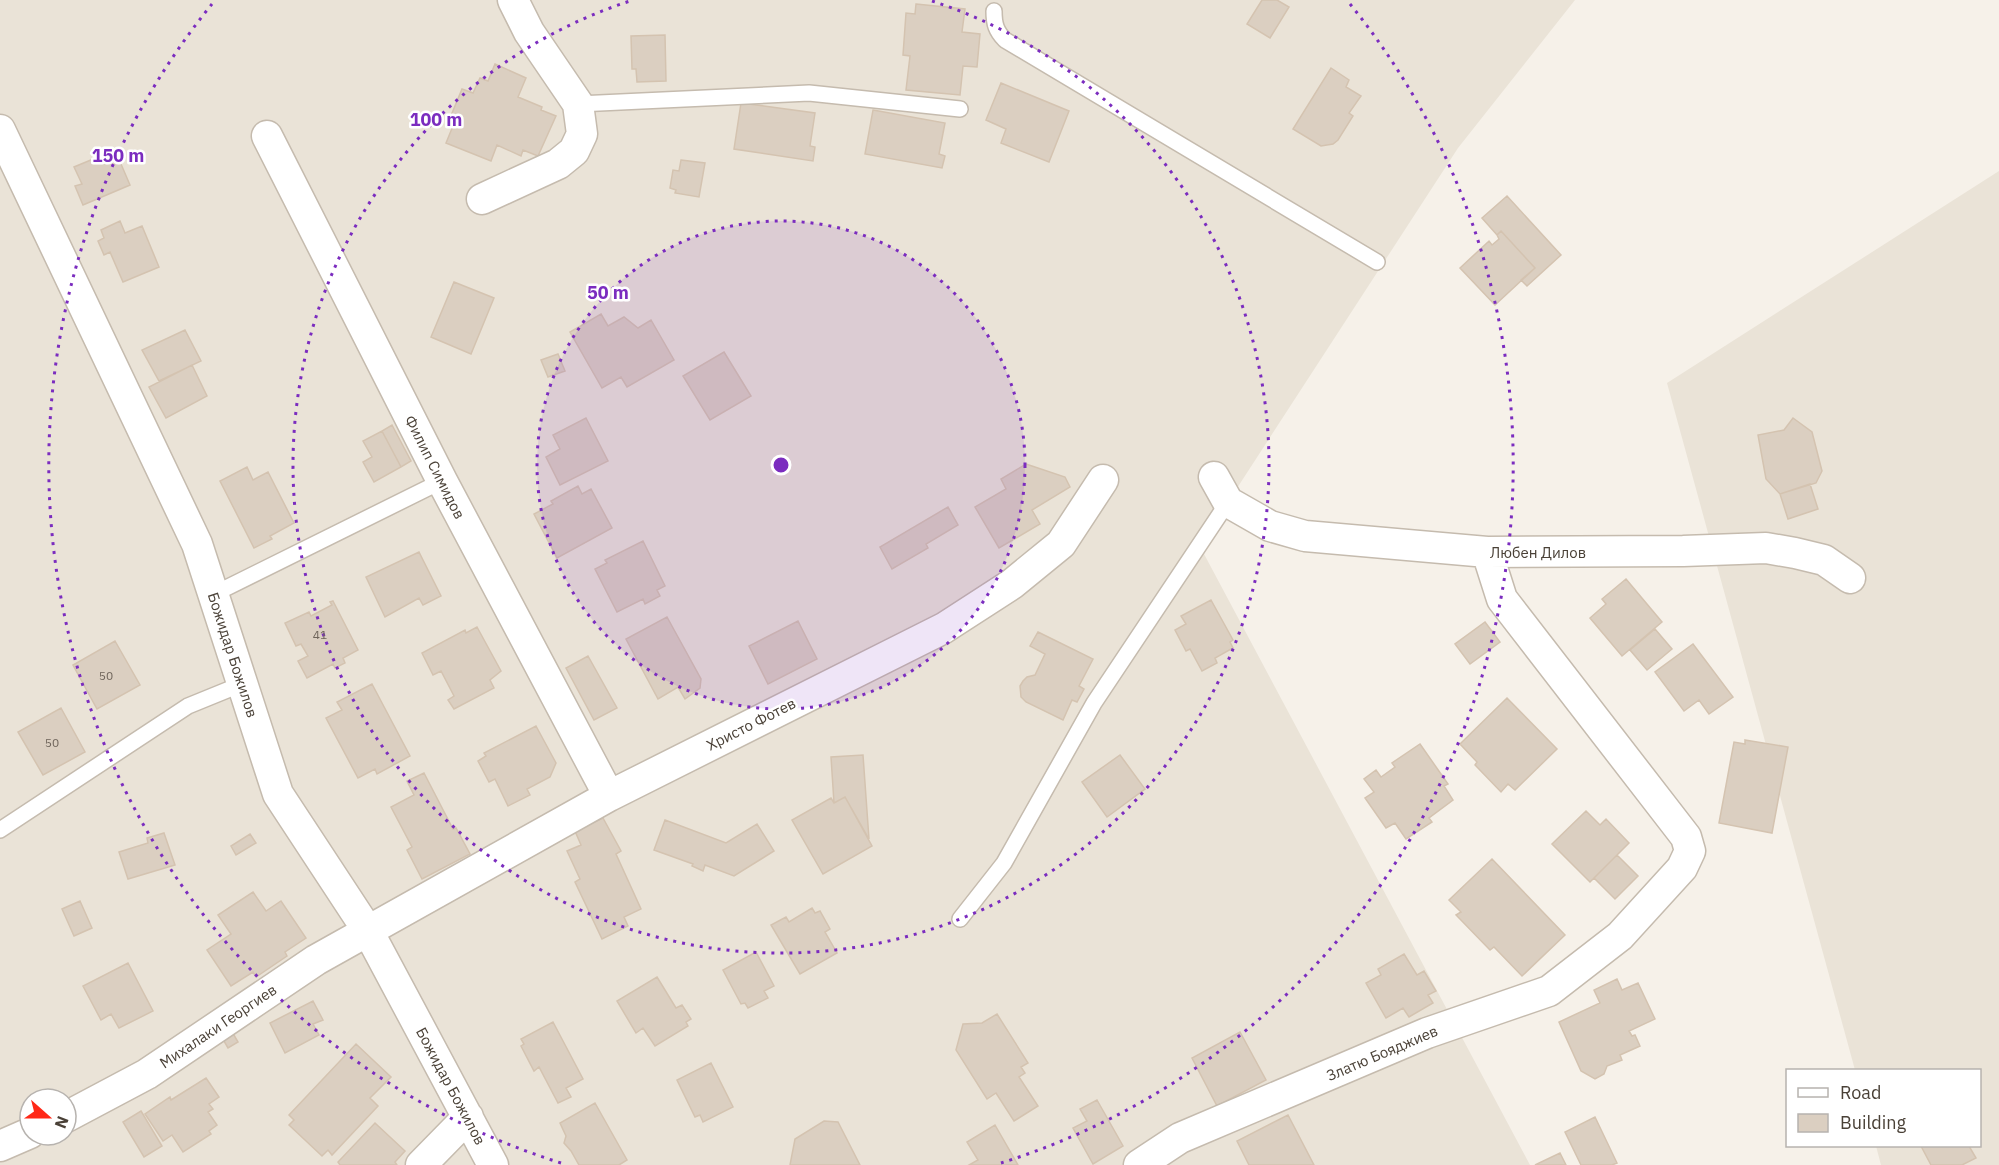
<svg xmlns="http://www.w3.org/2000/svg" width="1999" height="1165" font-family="'IBM Plex Sans',sans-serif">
	<rect width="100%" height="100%" fill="#f6f1e9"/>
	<path fill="#eae3d7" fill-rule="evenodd" d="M0,0H1575L1458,148L1228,502L1204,554L1530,1165H0ZM30,1099H66V1135H30Z
		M1999,171V1165H1881L1876,1146H1980V1070H1855L1667,383Z"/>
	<path fill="#dbcfc1" stroke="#d4c3b0" stroke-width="1.5" d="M1262,0H1277L1289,7L1270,38L1247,24Z
		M916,4L965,9L962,32L980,34L977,67L963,66L960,95L906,90L910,56L903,55L906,13L915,14Z
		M665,35L666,81L637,82L636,69H632L631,36Z
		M495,64L526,78L518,97L542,107L541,110L556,116L538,156L523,150L521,156L497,145L491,161L446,143L455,121L450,118L462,89L473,93L480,78L488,81Z
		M1331,68L1349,80L1346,87L1361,96L1349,113L1353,116L1338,140L1333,144L1321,146L1293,129Z
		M1001,83L1069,111L1049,162L1001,143L1006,129L986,120Z
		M741,103L815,113L810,146L815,147L813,161L734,149Z
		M873,110L945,123L939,154L945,156L942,168L865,154Z
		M115,150L130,185L83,205L75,186L82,184L74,167Z
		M681,160L705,163L699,197L675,193L676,190L670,188L673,170L679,171Z
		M1507,196L1561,255L1527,286L1521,280L1535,268L1501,231L1497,235L1482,218Z
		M120,221L125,233L142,226L159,267L123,282L110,252L104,255L98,241L104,238L101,230Z
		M1501,231L1535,268L1495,305L1460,268L1489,241L1492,245L1499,239L1497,235Z
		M454,282L494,298L471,354L431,337Z
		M601,314L608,326L624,317L638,328L651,320L674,360L627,387L621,377L602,388L570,332Z
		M185,330L201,361L159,381L142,350Z
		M724,352L751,396L710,420L683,376Z
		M558,354L565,371L548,377L541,360Z
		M192,365L207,396L166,418L149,387Z
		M586,418L608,461L560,485L546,457L560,449L553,435Z
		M1793,418L1812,432L1822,471L1816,483L1780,494L1766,479L1758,435L1784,430Z
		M392,425L411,461L401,467L382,431Z
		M382,431L401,467L374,482L363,462L372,457L363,441Z
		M1026,464L1065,477L1070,487L1032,510L1040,524L999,548L975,507L1006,489L1001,479Z
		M247,467L253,480L268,472L294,523L270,536L272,539L254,548L220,481Z
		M1810,484L1818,509L1788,519L1780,494Z
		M578,486L582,494L591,489L612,528L557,558L534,514L553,504L551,501Z
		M948,507L958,525L926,544L928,548L892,569L880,547Z
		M643,541L665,586L657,590L660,596L645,604L643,599L617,612L595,569L607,563L605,560Z
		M419,552L441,596L423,605L419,598L385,617L366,577Z
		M1626,579L1662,622L1622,656L1590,618L1606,604L1602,599Z
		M1211,600L1233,640L1230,642L1233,648L1215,658L1217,663L1202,671L1190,649L1186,651L1175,630L1186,624L1181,616Z
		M333,601L358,650L343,658L345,663L335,668L333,664L307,678L298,661L308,656L301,644L296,646L285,623L309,612L311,616L332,605L330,602Z
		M667,617L701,679L700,688L685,699L678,687L658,699L626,639Z
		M798,621L817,659L768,684L749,646Z
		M1485,622L1500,642L1470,664L1455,644Z
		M477,627L501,671L490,680L494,688L454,709L448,700L454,696L441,671L433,675L422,653L465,630L466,633Z
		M1655,629L1672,649L1647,670L1630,650Z
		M1038,632L1093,659L1079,686L1084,689L1077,702L1072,700L1063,720L1026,702L1021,697L1020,686L1023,681L1027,677L1035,675L1045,654L1030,646Z
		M115,641L140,685L97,709L73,665Z
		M1693,644L1733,697L1709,714L1699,700L1684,711L1655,672Z
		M588,656L617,708L594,720L566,668Z
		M372,684L410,756L377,774L375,769L358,778L326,718L342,710L337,702Z
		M1507,698L1557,749L1515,790L1508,784L1501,792L1475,765L1477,762L1460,744Z
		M61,708L85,752L43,775L18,732Z
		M536,726L556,763L550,777L527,789L530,795L508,806L495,779L489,782L478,761L486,756L484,753Z
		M1745,740L1788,747L1772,833L1719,823L1734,742L1745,744Z
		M1420,744L1448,784L1444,786L1453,800L1429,818L1432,822L1406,839L1395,823L1386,828L1365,798L1374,792L1364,779L1376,770L1381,777L1395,767L1392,763Z
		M863,755L869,839L845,797L834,803L831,757Z
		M1120,755L1145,789L1107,817L1082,782Z
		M424,773L453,829L456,828L470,854L422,879L407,850L412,847L391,807L414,795L407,781Z
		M845,797L872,846L823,874L792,820L831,798L834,803Z
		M1586,811L1600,825L1606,819L1629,843L1590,882L1552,844Z
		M603,818L621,851L616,854L641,909L624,917L628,926L602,939L575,882L580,879L567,851L581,845L575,831Z
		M665,820L726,843L757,824L774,851L734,876L705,865L703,871L692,866L693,864L654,850Z
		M164,833L175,865L128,879L119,852L148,843L147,838Z
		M250,834L256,843L236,855L231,846Z
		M1617,855L1638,876L1615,899L1594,878Z
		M1492,859L1565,935L1522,976L1494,947L1490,950L1456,915L1461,912L1449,900Z
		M253,892L266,911L281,901L306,938L285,952L287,956L256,977L253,972L231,986L207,950L231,934L218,915Z
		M80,901L92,928L74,936L62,909Z
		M812,908L815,913L820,911L830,929L825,932L837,953L800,974L771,925L786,917L789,922Z
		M756,952L774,986L764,991L768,998L748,1008L745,1003L741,1004L723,970Z
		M1404,954L1417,975L1424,971L1436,991L1428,995L1433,1003L1409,1017L1403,1008L1386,1018L1366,983L1381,975L1378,969Z
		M128,963L153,1011L119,1028L111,1014L101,1020L83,986Z
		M657,977L676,1008L682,1005L691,1019L686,1022L688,1026L655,1046L643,1028L636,1033L617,1001Z
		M1617,979L1622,990L1638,983L1655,1019L1629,1031L1632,1036L1635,1035L1640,1046L1620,1055L1622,1060L1607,1066L1604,1074L1595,1079L1581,1071L1559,1022L1600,1003L1594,990Z
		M313,1001L323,1020L313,1024L319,1035L285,1053L270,1023Z
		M997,1014L1028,1063L1021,1067L1025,1073L1019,1077L1038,1106L1014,1121L996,1093L987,1099L956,1050L963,1024L982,1023Z
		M553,1022L583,1079L566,1088L571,1097L558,1103L539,1067L534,1071L521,1046L524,1044L521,1039Z
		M231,1030L238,1042L228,1048L221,1036Z
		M1240,1032L1266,1080L1217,1106L1192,1058Z
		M356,1044L391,1077L370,1098L378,1106L332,1155L328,1150L322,1156L289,1125L294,1120L289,1115Z
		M711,1063L733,1107L703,1122L700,1115L695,1117L677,1080Z
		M206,1078L219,1097L209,1104L213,1109L208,1112L217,1125L209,1131L211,1134L183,1152L172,1135L163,1141L145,1114L170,1097L171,1100Z
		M1097,1100L1123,1146L1093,1164L1073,1128L1087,1121L1080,1109Z
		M595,1103L627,1160L619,1165H579L571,1151L564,1143L566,1136L560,1123Z
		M141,1111L162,1146L144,1157L123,1122Z
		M1288,1115L1314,1165H1249L1237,1141Z
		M1595,1117L1617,1163L1612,1165H1581L1565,1132Z
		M824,1121L838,1122L860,1165H790L795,1139Z
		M375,1123L405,1151L395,1162L397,1165H340L338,1162Z
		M995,1125L1018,1165H969L978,1160L967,1142Z
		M1921,1146H1969L1976,1158L1962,1165H1931Z
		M1560,1153L1566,1165H1535Z"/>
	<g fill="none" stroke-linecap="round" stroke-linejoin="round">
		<g stroke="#c5bbae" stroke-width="18">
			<path id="service" d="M994,11C994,24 996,31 1005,40L1377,262
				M578,104L809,93L960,109
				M214,594L442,481
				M0,830L188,706L242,684
				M960,919L1004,863L1094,703L1228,502"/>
		</g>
		<g stroke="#c5bbae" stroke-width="33">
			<path id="minor" d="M0,130L197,544L278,794L368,931L493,1165
				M267,136L442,481L609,796
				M482,199L558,164L574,151L582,134L578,104L529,32L513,0
				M1214,477L1228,502L1270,526L1305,536L1487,552L1683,551L1766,548L1795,553L1824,560L1850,578
				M66,1117L147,1074L316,960L609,796L944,628L1012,584L1061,544L1103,480
				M0,1146L30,1133
				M421,1165L468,1117
				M1139,1165L1180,1138L1427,1033L1549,991L1620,936L1682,868L1690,851L1686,837L1502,599L1487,552"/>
		</g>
		<use href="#service" stroke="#fff" stroke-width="15"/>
		<use href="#minor" stroke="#fff" stroke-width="30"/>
	</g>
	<circle cx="781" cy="465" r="244" fill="#7b2cbf" fill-opacity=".12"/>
	<g fill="none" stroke="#7b2cbf" stroke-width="3" stroke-dasharray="3 6">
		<circle cx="781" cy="465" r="244"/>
		<path d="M932 1A488 488 0 1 1 630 1"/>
		<path d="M561 1163A732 732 0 0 1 212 4M1350 4A732 732 0 0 1 1001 1163"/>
	</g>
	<g text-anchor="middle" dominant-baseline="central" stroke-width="5" stroke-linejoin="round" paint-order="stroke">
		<g font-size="12" fill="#6e645a">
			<text x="320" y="634">41</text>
			<text x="106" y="675">50</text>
			<text x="52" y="742">50</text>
		</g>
		<g font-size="15" fill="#4a4137" stroke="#fff">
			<text transform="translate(435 467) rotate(63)">Филип Симидов</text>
			<text x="1538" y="552">Любен Дилов</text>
			<text transform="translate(233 655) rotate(72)">Божидар Божилов</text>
			<text transform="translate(751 724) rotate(-27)">Христо Фотев</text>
			<text transform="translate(218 1026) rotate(-34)">Михалаки Георгиев</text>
			<text transform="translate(1382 1053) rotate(-23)">Златю Бояджиев</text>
			<text transform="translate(451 1086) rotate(62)">Божидар Божилов</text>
		</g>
	</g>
	<circle cx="781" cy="465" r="9" fill="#7b2cbf" stroke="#fff" stroke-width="3"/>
	<g font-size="18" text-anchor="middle" font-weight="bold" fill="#7b2cbf" stroke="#fff" stroke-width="5" stroke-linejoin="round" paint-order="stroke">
		<text x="436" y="126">100 m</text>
		<text x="118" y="162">150 m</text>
		<text x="608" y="299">50 m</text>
	</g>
	<rect x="1786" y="1069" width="195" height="78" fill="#ffffff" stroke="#b7b3af" stroke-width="1.5"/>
	<rect x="1798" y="1088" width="30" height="9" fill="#ffffff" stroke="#b7b3af" stroke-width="1.5"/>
	<text x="1840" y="1099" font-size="18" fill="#4a4137">Road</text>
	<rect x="1798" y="1114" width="30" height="18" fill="#dbcfc1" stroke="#b7b3af" stroke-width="1.5"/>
	<text x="1840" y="1129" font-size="18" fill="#4a4137">Building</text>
	<g transform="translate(48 1117) rotate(111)"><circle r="28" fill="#ffffff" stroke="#b7b3af" stroke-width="1.5"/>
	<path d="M0-4.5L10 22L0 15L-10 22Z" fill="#ff2817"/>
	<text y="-9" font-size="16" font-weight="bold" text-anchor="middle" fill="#4a4137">N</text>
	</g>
</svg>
